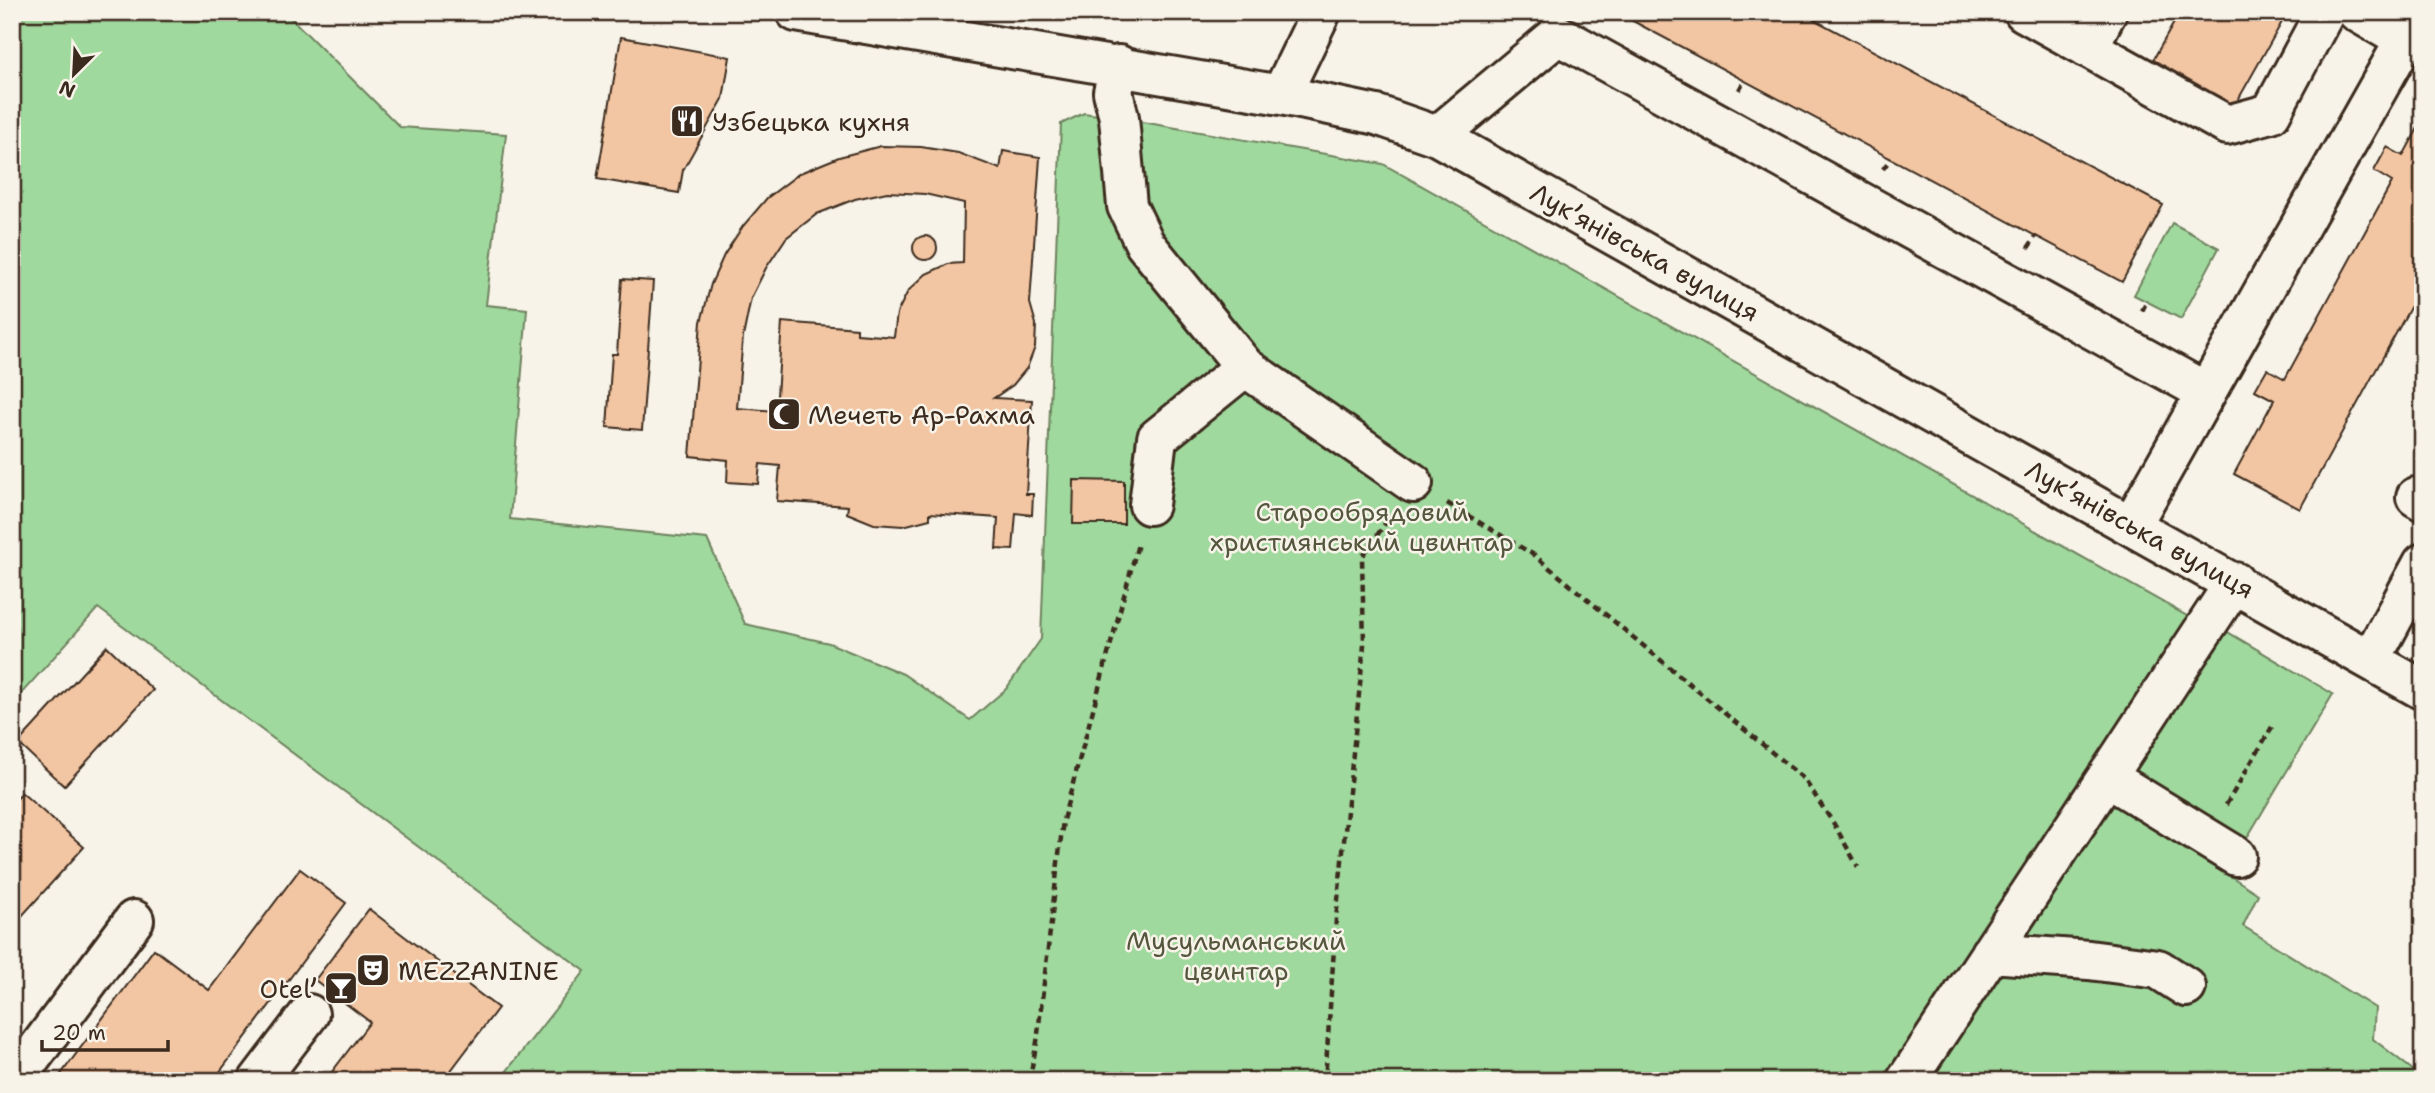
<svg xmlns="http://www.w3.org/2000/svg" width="2435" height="1093" font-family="'Shantell Sans',sans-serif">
	<rect width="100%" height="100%" fill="#f7f3e8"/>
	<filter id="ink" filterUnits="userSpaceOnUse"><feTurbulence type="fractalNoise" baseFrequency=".0143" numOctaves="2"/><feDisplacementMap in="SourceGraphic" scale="14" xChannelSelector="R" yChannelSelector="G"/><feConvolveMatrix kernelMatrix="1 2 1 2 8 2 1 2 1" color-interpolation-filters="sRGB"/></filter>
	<g filter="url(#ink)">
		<path fill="#a0d99e" stroke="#6e825e" stroke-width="2" d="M12,12H285L400,127L506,134L486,305L527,309L510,519L707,539L745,624L829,643L903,674L970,720L1006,689L1041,639L1061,124L1084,113L1119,118L1383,164L2189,617L2224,630L2333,694L2226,873L2258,894L2243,926L2375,1008L2373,1039L2423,1078V1081H499L585,971L98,608L12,704Z
			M2172,223L2219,248L2181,319L2134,295Z"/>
		<path fill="#f3c6a3" stroke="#3b2a1e" stroke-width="2" fill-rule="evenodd" d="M1616,12H1800L2163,205L2122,282Z
			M2180,12H2280L2286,15L2234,107L2153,60Z
			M621,37L730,57L723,99L683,170L679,193L597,179Z
			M2423,119V284L2300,509L2234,474L2274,400L2255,390L2267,369L2285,379L2392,182L2374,171L2387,147L2403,156Z
			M881,146L921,147L958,153L1000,169L1003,151L1040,157L1030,303L1036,324L1035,347L1027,368L1013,385L994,398L1032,400L1026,494H1033L1032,515L1016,513L1013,550L996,549L998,518L930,513V519L903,526L874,524L847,513L848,506L777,501L780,466L760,464L758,484L727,482L728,460L690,456L701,322L711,284L724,255L743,226L767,198L800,173L839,157ZM887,192L925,194L964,203L963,263L948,264L926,274L908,291L897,313L894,337L857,334V328L782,322L776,411L737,408L743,337L751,298L766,268L786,238L817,214L855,199Z
			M913 248a12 12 0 1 1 24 0a12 12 0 1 1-24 0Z
			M622,279L653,281L642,430L607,427L612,354H617Z
			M1074,480L1124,481V524H1073Z
			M107,646L153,690L64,786L18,743Z
			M22,793L84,847L12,927V804Z
			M300,869L346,903L213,1081H56L154,949L209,990Z
			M369,909L498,1008L443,1081H325L370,1022L315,980Z"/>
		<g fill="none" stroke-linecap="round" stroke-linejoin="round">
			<g stroke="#3b2a1e" stroke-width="44">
				<path id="minor" d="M796,12L1281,95L1377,115L1437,136L2423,690
					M2024,12L2227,125L2271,113L2325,12
					M2357,12L2405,40
					M2088,48L2107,12
					M1119,65L1113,92L1119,118L1127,206L1145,244L1245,367L1413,483
					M1281,95L1321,12
					M1437,136L1558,35L2206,392
					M2416,497L2423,501
					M1149,505L1157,438L1245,367
					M2132,524L2421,12
					M2235,582L2107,777L2236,856
					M2371,659L2423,563
					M1990,953L2089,960L2158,969L2186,987
					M14,1081L134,920
					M258,1081L309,1014
					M1906,1081L2107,777"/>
			</g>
			<path stroke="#3b2a1e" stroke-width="4.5" stroke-dasharray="7 5" stroke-linecap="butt" d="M1739,90L1744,81
				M1883,169L1891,158
				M2028,248L2036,236
				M2142,311L2147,301
				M1447,503L1534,555L1804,779L1834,824L1858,867
				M2226,805L2272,727
				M1029,1081L1037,1042L1063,820L1138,544
				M1325,1081L1336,919L1364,645L1362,557L1391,515"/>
			<use href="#minor" stroke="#f7f3e8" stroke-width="38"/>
		</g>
	</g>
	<defs>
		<g id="restaurant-square" transform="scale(1.75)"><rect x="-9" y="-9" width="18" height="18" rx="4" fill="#3b2a1e" stroke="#f7f3e8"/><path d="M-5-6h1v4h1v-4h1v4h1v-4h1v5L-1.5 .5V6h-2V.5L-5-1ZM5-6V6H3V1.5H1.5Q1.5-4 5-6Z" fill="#fff"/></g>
		<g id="mosque-square" transform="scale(1.75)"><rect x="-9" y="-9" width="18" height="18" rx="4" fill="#3b2a1e" stroke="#f7f3e8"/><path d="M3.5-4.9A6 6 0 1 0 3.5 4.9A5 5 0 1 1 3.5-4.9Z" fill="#fff"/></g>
		<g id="theatre-square" transform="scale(1.75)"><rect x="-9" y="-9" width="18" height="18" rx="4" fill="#3b2a1e" stroke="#f7f3e8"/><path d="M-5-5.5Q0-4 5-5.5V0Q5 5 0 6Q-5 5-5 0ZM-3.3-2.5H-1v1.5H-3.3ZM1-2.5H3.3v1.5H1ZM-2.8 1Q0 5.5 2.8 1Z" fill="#fff"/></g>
		<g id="bar-square" transform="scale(1.75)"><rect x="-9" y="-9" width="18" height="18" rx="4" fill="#3b2a1e" stroke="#f7f3e8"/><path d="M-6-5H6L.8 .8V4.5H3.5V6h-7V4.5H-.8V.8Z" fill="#fff"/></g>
	</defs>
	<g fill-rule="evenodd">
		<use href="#restaurant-square" x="687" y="121"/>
		<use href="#mosque-square" x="784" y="414"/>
		<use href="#theatre-square" x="373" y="970"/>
		<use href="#bar-square" x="341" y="988"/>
	</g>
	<g text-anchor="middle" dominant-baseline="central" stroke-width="5" stroke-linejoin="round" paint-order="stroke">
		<g font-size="26" fill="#3b2a1e" stroke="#f7f3e8" text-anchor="start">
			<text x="712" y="121">Узбецька кухня</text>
			<text x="808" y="414">Мечеть Ар-Рахма</text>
			<text x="398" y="970">MEZZANINE</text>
			<text x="316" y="988" text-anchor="end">Otel’</text>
		</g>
		<g font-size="26" fill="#3b2a1e" stroke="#f7f3e8">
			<text transform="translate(1645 252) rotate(29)">Лукʼянівська вулиця</text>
			<text transform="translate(2140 529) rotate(29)">Лукʼянівська вулиця</text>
		</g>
		<g font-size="26" fill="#54563e" stroke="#f7f3e8">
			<text x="1362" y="511">Старообрядовий<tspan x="1362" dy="30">християнський цвинтар</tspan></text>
			<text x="1236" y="940">Мусульманський<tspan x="1236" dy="30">цвинтар</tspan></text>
		</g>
	</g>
	<rect width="2435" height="1093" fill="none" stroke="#f7f3e8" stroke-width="42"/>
	<rect x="21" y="21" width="2393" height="1051" fill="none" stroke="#3b2a1e" stroke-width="2.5" filter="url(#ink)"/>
	<g transform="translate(74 74) rotate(204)" stroke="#f7f3e8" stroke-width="5" paint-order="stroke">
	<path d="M0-5L12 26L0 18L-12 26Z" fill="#3b2a1e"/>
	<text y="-10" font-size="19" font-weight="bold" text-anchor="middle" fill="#3b2a1e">N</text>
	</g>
	<path d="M42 1040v10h126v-10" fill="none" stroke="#3b2a1e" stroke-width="3.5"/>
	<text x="52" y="1040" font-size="21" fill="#3b2a1e" stroke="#f7f3e8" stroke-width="5" paint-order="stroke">20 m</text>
</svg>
